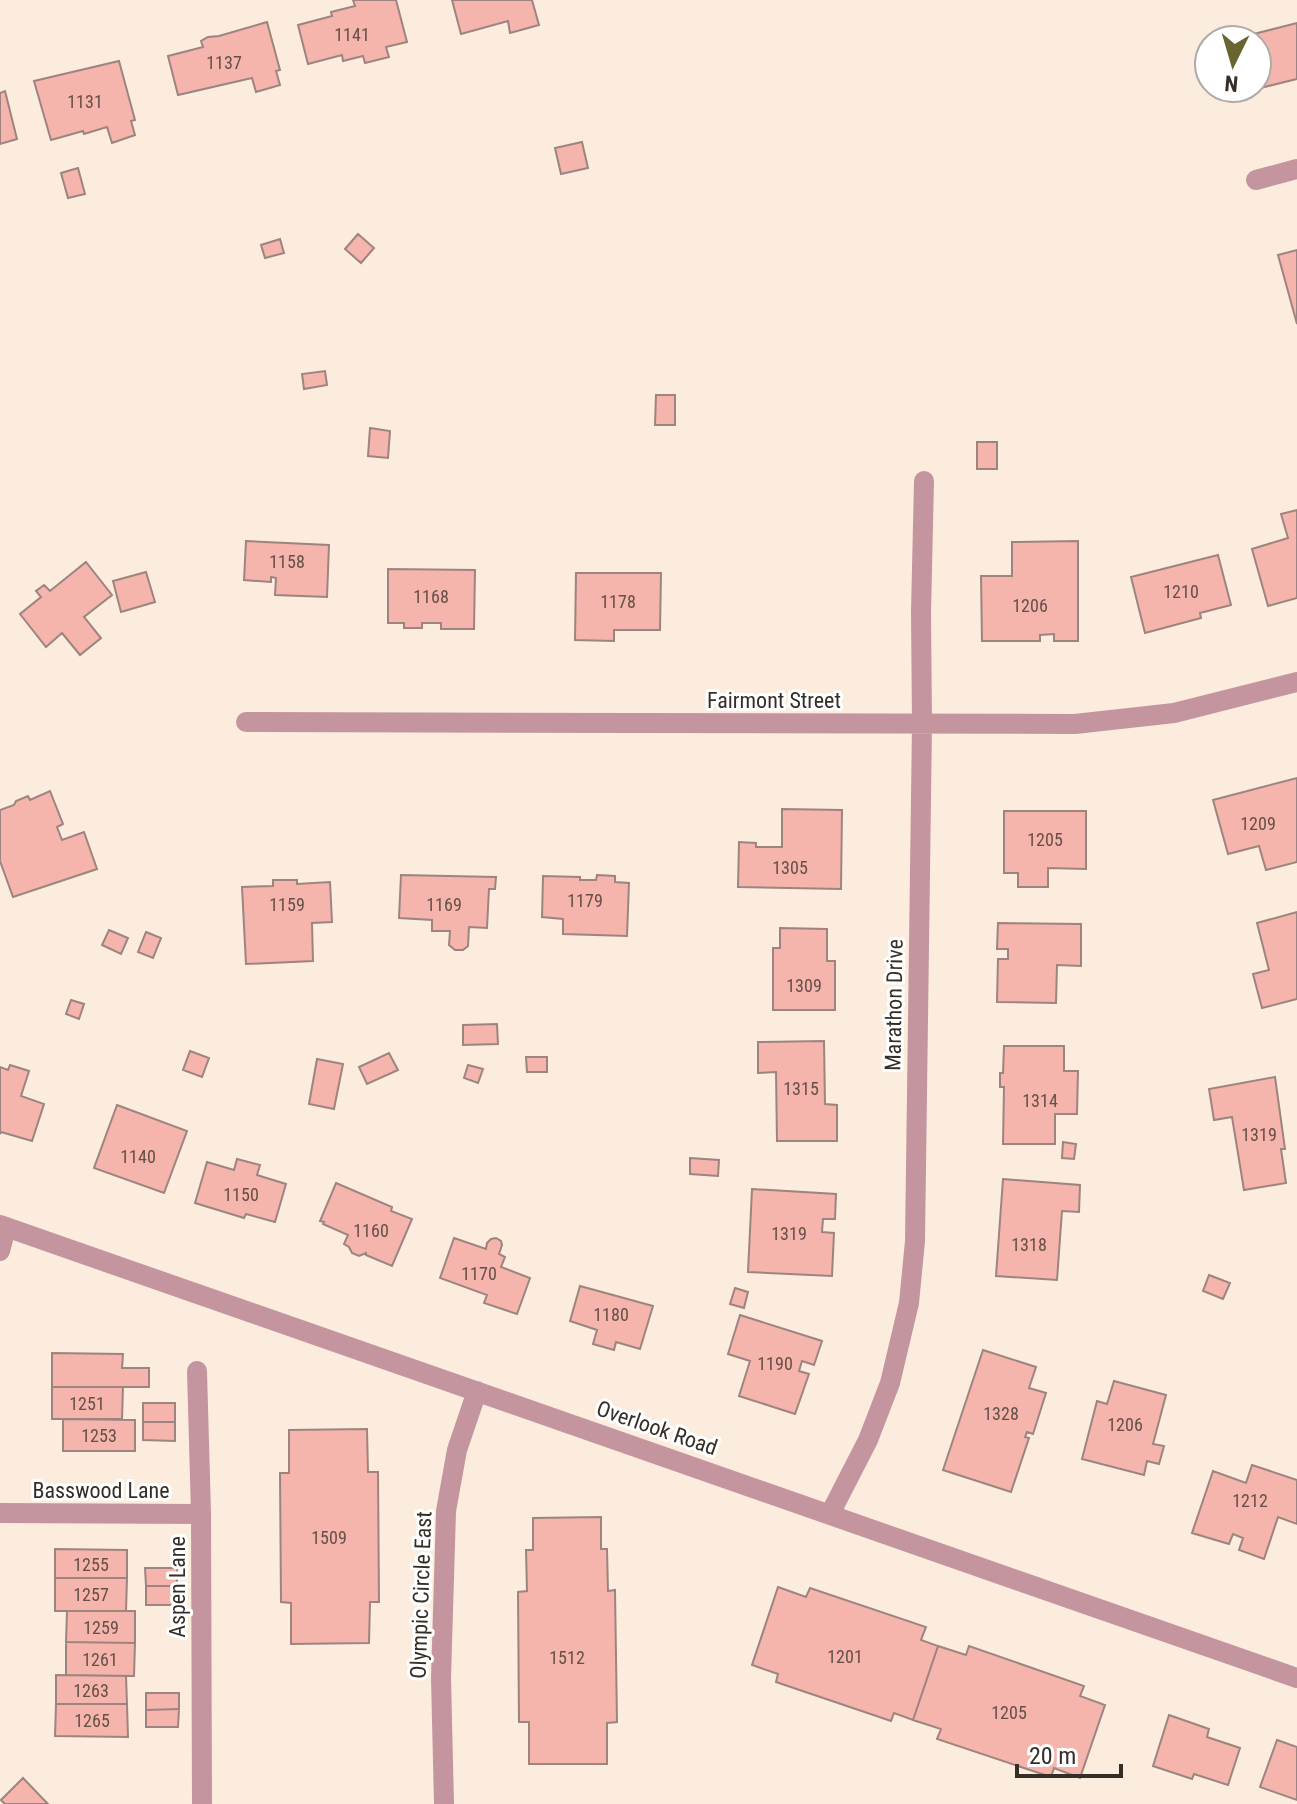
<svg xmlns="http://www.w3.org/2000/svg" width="1297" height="1804" font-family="'Roboto Condensed',sans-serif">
	<rect width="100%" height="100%" fill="#fcecde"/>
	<path fill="#f5b4ac" stroke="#9d8480" stroke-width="2" d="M353,0H396L407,42L386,47L389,57L365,63L363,56L343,61L342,55L308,64L298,25L332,16L331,12L355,6Z
		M452,0H532L539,25L510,33L508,21L461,34Z
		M267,22L280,70L276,71L280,85L256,92L252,78L178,95L168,56L203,47L201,41L208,37L219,36Z
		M1297,23V79L1252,90L1251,88H1257V40H1239L1238,38Z
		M119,61L135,120L131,121L135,135L112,143L107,127L84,134L83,131L51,140L34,81Z
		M5,91L17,139L0,144V93Z
		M582,142L588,168L561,174L555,148Z
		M78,168L85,194L68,198L61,173Z
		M358,234L374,248L361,263L345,249Z
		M280,239L284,253L265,258L261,245Z
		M1297,250V324L1278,255Z
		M325,371L327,385L304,389L302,374Z
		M656,395H675V425H655Z
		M370,428L390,431L388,458L368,456Z
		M977,442H997V469H977Z
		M1297,510V598L1268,606L1252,549L1288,538L1281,514Z
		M246,541L329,545L327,597L275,595L276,578L271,577V582L244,580Z
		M1078,541V641H1054V634L1040,635V641H982L981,576H1012V542Z
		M1218,555L1231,605L1200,613L1201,618L1145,633L1131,577Z
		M86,562L112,595L84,617L101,638L80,655L62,633L46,647L20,614L41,597L36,591L44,585L50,591Z
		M388,569L475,570L474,629H441V623H422V628H404V623H388Z
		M146,572L155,602L121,612L113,581Z
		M576,573H661L660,630H614V641L575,640Z
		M1297,778V862L1266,870L1259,846L1228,854L1213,800Z
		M50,791L63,824L57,827L62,840L84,832L97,869L13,897L0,861V810L14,805L16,801L28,796L30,800Z
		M782,809L842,810L841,889L738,887L739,842L756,843V847H782Z
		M1004,811H1086V869L1048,868V887H1018V873H1004Z
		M401,875L496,877L495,889H489L487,928L469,927L468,946L463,950H455L449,945L450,931H432V920L399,918Z
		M597,875L615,876V882L629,883L627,936L563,934V919L542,917L543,876L580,877V880H596Z
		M273,880H297V884L330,882L332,922L312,923L313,961L246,964L242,887L273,886Z
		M1297,912V999L1262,1008L1253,974L1269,970L1257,923Z
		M998,923L1081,924V966L1057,965L1056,1003L997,1002L998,959H1008V949H997Z
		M780,928L827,929V961H835V1010H773V948H780Z
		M109,930L128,938L121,954L102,945Z
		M146,932L161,938L153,958L138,952Z
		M71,1000L84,1004L79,1019L66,1014Z
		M497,1024L498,1044L463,1045V1025Z
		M824,1041L825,1104L837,1105V1141H777L776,1072L758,1073V1042Z
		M1004,1046H1064V1071H1078L1077,1114H1055V1144H1003L1004,1087H1000V1073H1003Z
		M190,1051L209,1058L202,1077L183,1070Z
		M389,1053L398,1070L367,1084L359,1067Z
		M526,1057H547V1072H527Z
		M317,1059L343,1064L334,1109L309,1104Z
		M10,1065L29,1071L21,1096L44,1104L32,1141L1,1132L0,1134V1067L8,1070Z
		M468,1065L483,1069L478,1083L464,1078Z
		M1275,1077L1285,1149H1281L1286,1183L1244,1190L1232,1117L1214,1120L1209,1089Z
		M117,1105L187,1131L164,1193L94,1168Z
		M1063,1142L1076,1144L1074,1159L1062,1158Z
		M690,1158L719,1160L718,1176L690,1174Z
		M237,1159L260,1165L257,1175L286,1184L275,1222L246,1214L244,1218L195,1203L207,1162L234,1170Z
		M1003,1179L1080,1185L1079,1212L1062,1211L1057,1280L996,1276Z
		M336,1183L392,1207L391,1211L412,1219L392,1266L366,1255V1253L359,1256L352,1253L349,1247L344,1244L348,1235L323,1224L324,1222L320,1221Z
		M752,1189L836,1194L835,1219H823L822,1232L834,1233L832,1276L748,1272Z
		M454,1238L486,1249L487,1243L491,1239L496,1238L501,1241L502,1245L499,1254L505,1257L501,1267L530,1278L517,1314L484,1303L487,1295L440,1278Z
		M1209,1275L1230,1283L1223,1299L1203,1291Z
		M580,1286L653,1306L640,1349L616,1342L614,1350L593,1344L597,1330L570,1321Z
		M735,1288L748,1292L744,1308L730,1304Z
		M740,1315L822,1341L814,1365L802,1361L799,1371L809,1374L795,1414L739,1396L750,1361L728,1354Z
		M983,1350L1036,1367L1029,1388L1046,1393L1033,1434L1027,1432L1025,1437L1029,1438L1011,1492L943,1470Z
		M52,1353L123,1354L122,1368H149V1387H52Z
		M1114,1381L1166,1395L1153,1444L1164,1446L1159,1464L1147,1461L1144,1475L1082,1459L1097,1401L1107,1404Z
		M52,1387H123L122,1419H52Z
		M143,1403H175V1422H143Z
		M63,1419L135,1420V1451H63Z
		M143,1422H175V1441L143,1440Z
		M367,1429L368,1472H378L379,1602H370L369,1643L291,1644V1603L281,1602L280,1473H289V1430Z
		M1252,1465L1297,1480V1524L1278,1517L1264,1559L1239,1550L1243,1538L1233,1534L1229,1544L1192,1533L1213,1471L1246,1483Z
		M601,1517V1549H607L608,1591L615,1590L617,1722L607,1723V1764H529V1722H519L518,1592L527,1591L526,1550H533V1518Z
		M55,1549L127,1550V1578H55Z
		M145,1568H177V1586H146Z
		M55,1578H127L126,1611H55Z
		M146,1586H177L178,1605H146Z
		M778,1587L806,1597L810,1588L926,1627L921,1640L938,1646L913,1720L894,1713L891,1721L776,1682L778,1674L752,1665Z
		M67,1611H135V1643L66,1642Z
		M66,1642L135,1643L134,1676L66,1675Z
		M938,1646L966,1655L969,1646L1084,1686L1080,1696L1105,1705L1080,1778L1054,1768L1051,1777L937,1739L941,1729L913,1720Z
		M56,1675L126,1676L127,1704H56Z
		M146,1693H179V1709L146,1710Z
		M56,1704H127L128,1737L55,1736Z
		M179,1709L178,1727H146V1710Z
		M1169,1715L1209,1729L1207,1737L1240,1748L1228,1785L1194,1774L1192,1779L1153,1766Z
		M1277,1740L1297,1747V1800L1260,1787Z
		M23,1778L48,1804H5L1,1800Z"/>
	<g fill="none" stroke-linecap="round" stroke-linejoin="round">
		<path stroke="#c4959e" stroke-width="20" d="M1256,180L1297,169
			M246,722L1075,724L1174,713L1297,682
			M0,1225L1297,1678
			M0,1251L6,1228
			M197,1371L201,1514L202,1804
			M0,1513L201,1514
			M830,1514L868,1440L890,1383L909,1303L915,1241L922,724L921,612L924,481
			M444,1804L441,1678L446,1511L457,1450L477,1391"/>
	</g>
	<g text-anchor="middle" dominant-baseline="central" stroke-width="6" stroke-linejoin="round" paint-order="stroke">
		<g font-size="18" fill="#655048">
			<text x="352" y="34">1141</text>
			<text x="224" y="62">1137</text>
			<text x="85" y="101">1131</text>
			<text x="287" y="561">1158</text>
			<text x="1181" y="591">1210</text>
			<text x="431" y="596">1168</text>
			<text x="618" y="601">1178</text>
			<text x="1030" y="605">1206</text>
			<text x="1258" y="823">1209</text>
			<text x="1045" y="839">1205</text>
			<text x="790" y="867">1305</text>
			<text x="585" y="900">1179</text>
			<text x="287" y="904">1159</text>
			<text x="444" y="904">1169</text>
			<text x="804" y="985">1309</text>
			<text x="801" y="1088">1315</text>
			<text x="1040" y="1100">1314</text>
			<text x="1259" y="1134">1319</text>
			<text x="138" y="1156">1140</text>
			<text x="241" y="1194">1150</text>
			<text x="371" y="1230">1160</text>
			<text x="789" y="1233">1319</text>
			<text x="1029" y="1244">1318</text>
			<text x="479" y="1273">1170</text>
			<text x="611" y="1314">1180</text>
			<text x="775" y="1363">1190</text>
			<text x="87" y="1403">1251</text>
			<text x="1001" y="1413">1328</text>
			<text x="1125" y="1424">1206</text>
			<text x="99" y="1435">1253</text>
			<text x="1250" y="1500">1212</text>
			<text x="329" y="1537">1509</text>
			<text x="91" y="1564">1255</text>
			<text x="91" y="1594">1257</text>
			<text x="101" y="1627">1259</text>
			<text x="845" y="1656">1201</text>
			<text x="567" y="1657">1512</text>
			<text x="100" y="1659">1261</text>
			<text x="91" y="1690">1263</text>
			<text x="1009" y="1712">1205</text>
			<text x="92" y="1720">1265</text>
		</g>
		<g font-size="22" fill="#352e27" stroke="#fff">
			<text x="774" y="700">Fairmont Street</text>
			<text transform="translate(894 1005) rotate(-89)">Marathon Drive</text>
			<text transform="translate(657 1428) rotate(19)">Overlook Road</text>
			<text x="101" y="1490">Basswood Lane</text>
			<text transform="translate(177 1587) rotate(-90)">Aspen Lane</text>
			<text transform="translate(421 1595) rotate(-88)">Olympic Circle East</text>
		</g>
	</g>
	<g transform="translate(1233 64) rotate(185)"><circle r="38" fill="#ffffff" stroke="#aeaba9" stroke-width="2"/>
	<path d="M0-6L14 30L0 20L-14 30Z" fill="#686531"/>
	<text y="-12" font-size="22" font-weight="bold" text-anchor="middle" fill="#352e27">N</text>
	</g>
	<path d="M1017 1764v12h104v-12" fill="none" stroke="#352e27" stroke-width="4"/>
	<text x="1029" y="1764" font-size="24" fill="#352e27" stroke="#ffffff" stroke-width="6" paint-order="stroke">20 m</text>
</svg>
